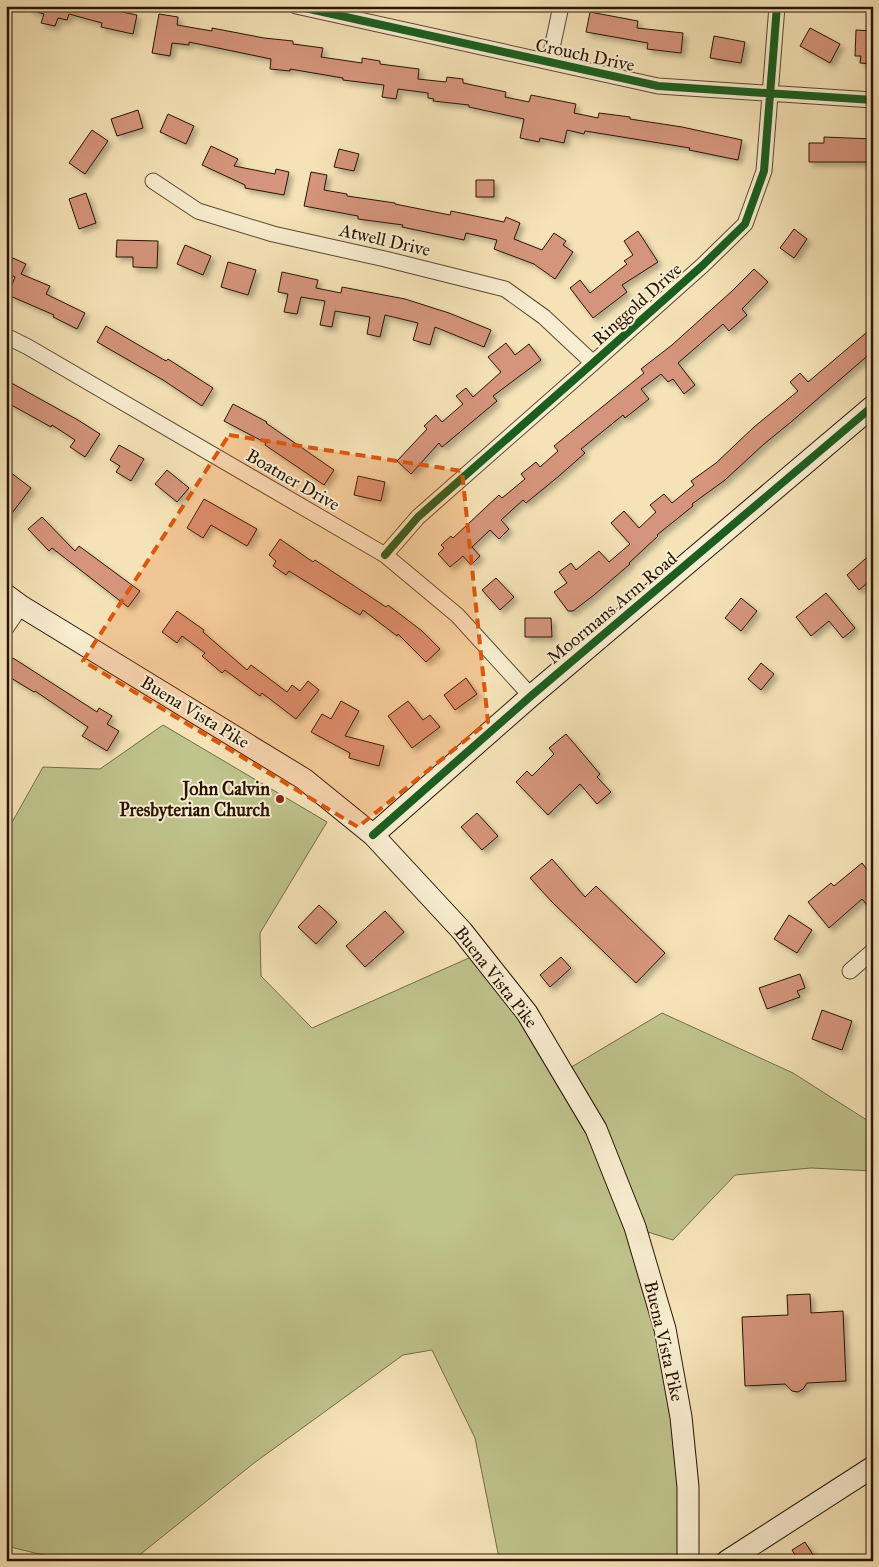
<svg xmlns="http://www.w3.org/2000/svg" width="879" height="1567" font-family="'IM FELL Great Primer',serif">
	<defs>
		<filter id="shadow"><feDropShadow dx="4" dy="4" stdDeviation="2.5" flood-color="#0004"/></filter>
	</defs>
	<rect width="100%" height="100%" fill="#f5e3b7"/>
	<filter id="stains"><feTurbulence type="fractalNoise" baseFrequency=".004" numOctaves="4"/><feColorMatrix values="0 0 0 0 .2 0 0 0 0 .09 0 0 0 0 .02 0 0 0 .5 -.17"/></filter>
	<radialGradient id="worn" r=".72"><stop offset=".6" stop-color="#630" stop-opacity="0"/><stop offset="1" stop-color="#630" stop-opacity=".3"/></radialGradient>
	<path fill="#bfc38c" stroke="#746c46" d="M163,725L327,822L260,933L261,976L312,1028L480,953L563,1072L662,1013L793,1073L873,1124V1171L811,1168L735,1175L673,1240L635,1228L665,1329L688,1561H503L498,1553L475,1438L432,1350L403,1355L254,1463L132,1561H68L6,1546V833L43,767L100,769Z"/>
	<path fill="#d5957c" stroke="#281400" filter="url(#shadow)" d="M30,6H124L122,12L137,15L133,34L101,27L102,23L69,14L67,20L58,18L55,26L41,23L44,14L30,10Z
		M590,12L638,21L637,28L683,33L681,53L647,49L648,43L586,32Z
		M159,14L178,17L177,25L212,31V28L264,38L293,41V44L323,48L321,57L362,63V58L380,61V64L419,69L418,79L446,82L447,77L463,79V83L506,92L505,97L529,102L531,95L576,104L574,113L598,118L599,113L630,117V119L682,127L742,140L738,160L689,150L690,148L585,131L584,134L567,130L564,143L540,138L539,142L520,138L524,119L469,107V105L433,101L434,99L428,98V93L398,89L396,99L382,97L384,85L343,80V78L290,69V71L270,69L271,59L189,42V45L172,43L170,56L152,53Z
		M810,28L840,44L830,63L800,46Z
		M856,30L873,31V64L860,63L861,56H855Z
		M714,36L745,42L741,63L710,58Z
		M138,110L143,128L117,136L111,119Z
		M168,114L194,126L186,144L160,132Z
		M92,130L108,141L85,174L69,163Z
		M824,137L873,139V162H809V143H824Z
		M211,146L238,159L234,166L275,174L276,169L289,172L284,195L245,188V185L202,165Z
		M339,149L359,154L354,171L334,167Z
		M311,172L327,175L324,190L347,194V196L395,203V204L450,215L451,211L504,222L506,217L520,223L514,239L542,250L554,233L566,241L563,245L573,252L555,279L534,264L494,249L497,240L466,233L464,240L402,227L403,225L358,219V216L304,206Z
		M476,180H494V197H476Z
		M86,193L96,223L79,229L69,199Z
		M794,229L807,239L794,258L780,248Z
		M638,231L658,262L622,285L627,292L593,318L570,288L580,280L590,293L627,264L624,261L633,255L624,241Z
		M117,240L158,241L157,268L133,267V257H116Z
		M185,245L211,256L203,275L177,264Z
		M13,258L26,264L21,274L50,286L46,294L85,313L77,329L53,317L54,315L8,295L15,277L7,273Z
		M228,262L256,270L248,295L221,287Z
		M754,269L768,282L742,309L747,315L729,331L723,324L678,363L695,385L684,394L673,379L668,382L661,374L641,389L649,399L625,418L623,415L581,449L585,453L559,476L526,503L523,500L501,520L509,529L499,539L490,530L472,547L480,556L471,565L463,556L450,567L438,554L444,548L441,545L451,536L453,538L499,495L502,498L525,479L521,474L536,462L540,467L558,451L554,446L644,373L641,369L672,345L732,291Z
		M282,272L318,280L316,288L341,293L342,287L405,299L449,313L491,330L484,347L435,327L430,345L413,340L418,323L385,315L380,337L367,334L370,317L335,311L332,327L320,325L325,301L301,297L297,314L284,312L288,294L278,292Z
		M106,326L166,361L168,359L213,388L202,406L163,380L97,342Z
		M873,327V351L791,422L764,444L725,480L692,504L693,506L657,535L658,536L629,563L630,564L594,595L573,611H568L554,592L567,583L559,572L571,563L576,570L599,551L609,562L630,544L611,523L624,511L639,528L656,512L650,505L664,494L672,503L694,485L691,481L716,463L754,427L798,391L790,382L800,373L808,382Z
		M506,343L515,355L529,344L541,360L493,396L497,401L442,447L439,443L411,474L397,461L427,429L424,426L436,415L442,422L463,404L456,396L466,388L473,397L501,372L488,357Z
		M6,380L78,420L100,434L85,457L70,447L75,440L52,425L51,427L6,402Z
		M233,404L267,422L266,423L334,470L324,485L265,445L266,443L224,421Z
		M119,445L144,459L131,481L116,472L120,466L110,460Z
		M6,469L31,488L6,521Z
		M167,470L189,488L177,502L155,484Z
		M358,476L385,482L381,501L354,495Z
		M204,499L257,529L247,546L211,525L203,538L187,528Z
		M42,517L75,551L79,546L140,591L128,607L52,548L49,551L28,529Z
		M280,539L313,562L315,560L386,607L388,605L422,631L440,649L426,662L398,634L397,636L363,610L360,615L289,571L286,575L273,566L276,561L269,555Z
		M873,552V578L859,590L847,575Z
		M496,578L514,597L500,610L482,590Z
		M826,593L855,628L843,638L829,621L811,636L796,617Z
		M741,598L757,611L741,631L725,618Z
		M177,611L204,630L203,632L247,670L251,665L287,692L292,685L300,691L308,681L319,690L296,719L262,693L260,696L225,670L222,673L202,656L205,653L182,636L177,643L162,632Z
		M525,618H551L552,637H525Z
		M13,658L97,712L99,708L112,716L107,724L119,731L107,751L82,736L88,727L35,691L34,692L6,675V669Z
		M761,663L774,674L761,690L748,679Z
		M466,678L477,694L455,710L444,695Z
		M341,701L359,711L345,736L384,746L379,766L349,758L350,753L311,732L322,714L331,719Z
		M408,701L423,720L430,715L440,727L412,748L388,716Z
		M566,734L600,774L597,777L611,792L597,804L580,784L548,815L516,782L527,771L532,776L554,754L549,748Z
		M477,813L498,836L482,850L461,827Z
		M552,859L585,897L596,886L665,953L636,983L553,903L530,878Z
		M862,863L873,877V912L862,899L829,928L808,902L831,883L834,886Z
		M319,905L337,922L316,944L298,927Z
		M385,911L404,932L365,967L346,946Z
		M789,915L812,930L797,953L774,939Z
		M561,957L571,968L550,987L540,975Z
		M800,974L805,988L797,991L800,997L767,1009L759,988Z
		M822,1010L852,1021L842,1050L812,1039Z
		M810,1294L811,1313L843,1311L846,1381L807,1383L803,1389L798,1392L792,1391L785,1384L745,1386L742,1317L788,1315L787,1295Z
		M805,1542L817,1561H799L792,1550Z"/>
	<g fill="none" stroke-linecap="round" stroke-linejoin="round">
		<g stroke="#5b482e" stroke-width="17">
			<path id="street" d="M296,6L658,86L873,100
				M549,62L561,6
				M153,181L198,211L273,234L385,259L505,289L544,317L593,363
				M6,336L28,347L385,555L457,615L531,696
				M385,555L418,517L593,363L703,265L745,224L764,171L777,6
				M6,628L21,606
				M850,971L873,951"/>
		</g>
		<g stroke="#281400" stroke-width="23">
			<path id="secondary" d="M6,595L21,606L304,779L373,835L462,931L527,1013L596,1129L635,1227L665,1329L681,1417L688,1487V1561
				M373,835L531,696L873,406
				M727,1561L873,1467"/>
		</g>
		<use href="#street" stroke="#f8edd0" stroke-width="15"/>
		<use href="#secondary" stroke="#f8edd0" stroke-width="21"/>
		<g stroke="#f8edd0" stroke-width="11">
			<path id="cycleway" d="M296,6L658,86L873,100
				M385,555L418,517L593,363L703,265L745,224L764,171L777,6
				M373,835L531,696L873,406"/>
		</g>
		<use href="#cycleway" stroke="#1b5e20" stroke-width="8"/>
	</g>
	<path fill="#de560b" fill-opacity="0.2" stroke="#de560b" stroke-width="4" stroke-dasharray="10 6" stroke-linejoin="round" d="M229,435L462,471L488,722L358,827L83,661Z"/>
	<circle fill="#8f2418" stroke="#f8edd0" stroke-width="2" cx="280" cy="799" r="5"/>
	<g text-anchor="middle" dominant-baseline="central" stroke-width="4" stroke-linejoin="round" paint-order="stroke">
		<g font-size="18" fill="#281400" stroke="#f8edd0">
			<text transform="translate(585 55) rotate(12)">Crouch Drive</text>
			<text transform="translate(385 240) rotate(13)">Atwell Drive</text>
			<text transform="translate(637 304) rotate(-42)">Ringgold Drive</text>
			<text transform="translate(293 480) rotate(30)">Boatner Drive</text>
			<text transform="translate(612 608) rotate(-40)">Moormans Arm Road</text>
			<text transform="translate(195 712) rotate(31)">Buena Vista Pike</text>
			<text transform="translate(496 977) rotate(52)">Buena Vista Pike</text>
			<text transform="translate(664 1341) rotate(77)">Buena Vista Pike</text>
		</g>
		<g font-size="18" font-weight="bold" fill="#281400" stroke="#f8edd0" text-anchor="end">
			<text x="270" y="789">John Calvin<tspan x="270" dy="21">Presbyterian Church</tspan></text>
		</g>
	</g>
	<rect width="879" height="1567" fill="none" stroke="#f5e3b7" stroke-width="25"/>
	<rect x="8" y="8" width="864" height="1552" fill="none" stroke="#281400" stroke-width="2.5"/>
	<rect x="12" y="12" width="854" height="1542" fill="none" stroke="#281400"/>
	<rect width="100%" height="100%" filter="url(#stains)"/>
	<rect width="100%" height="100%" fill="url(#worn)"/>
</svg>
